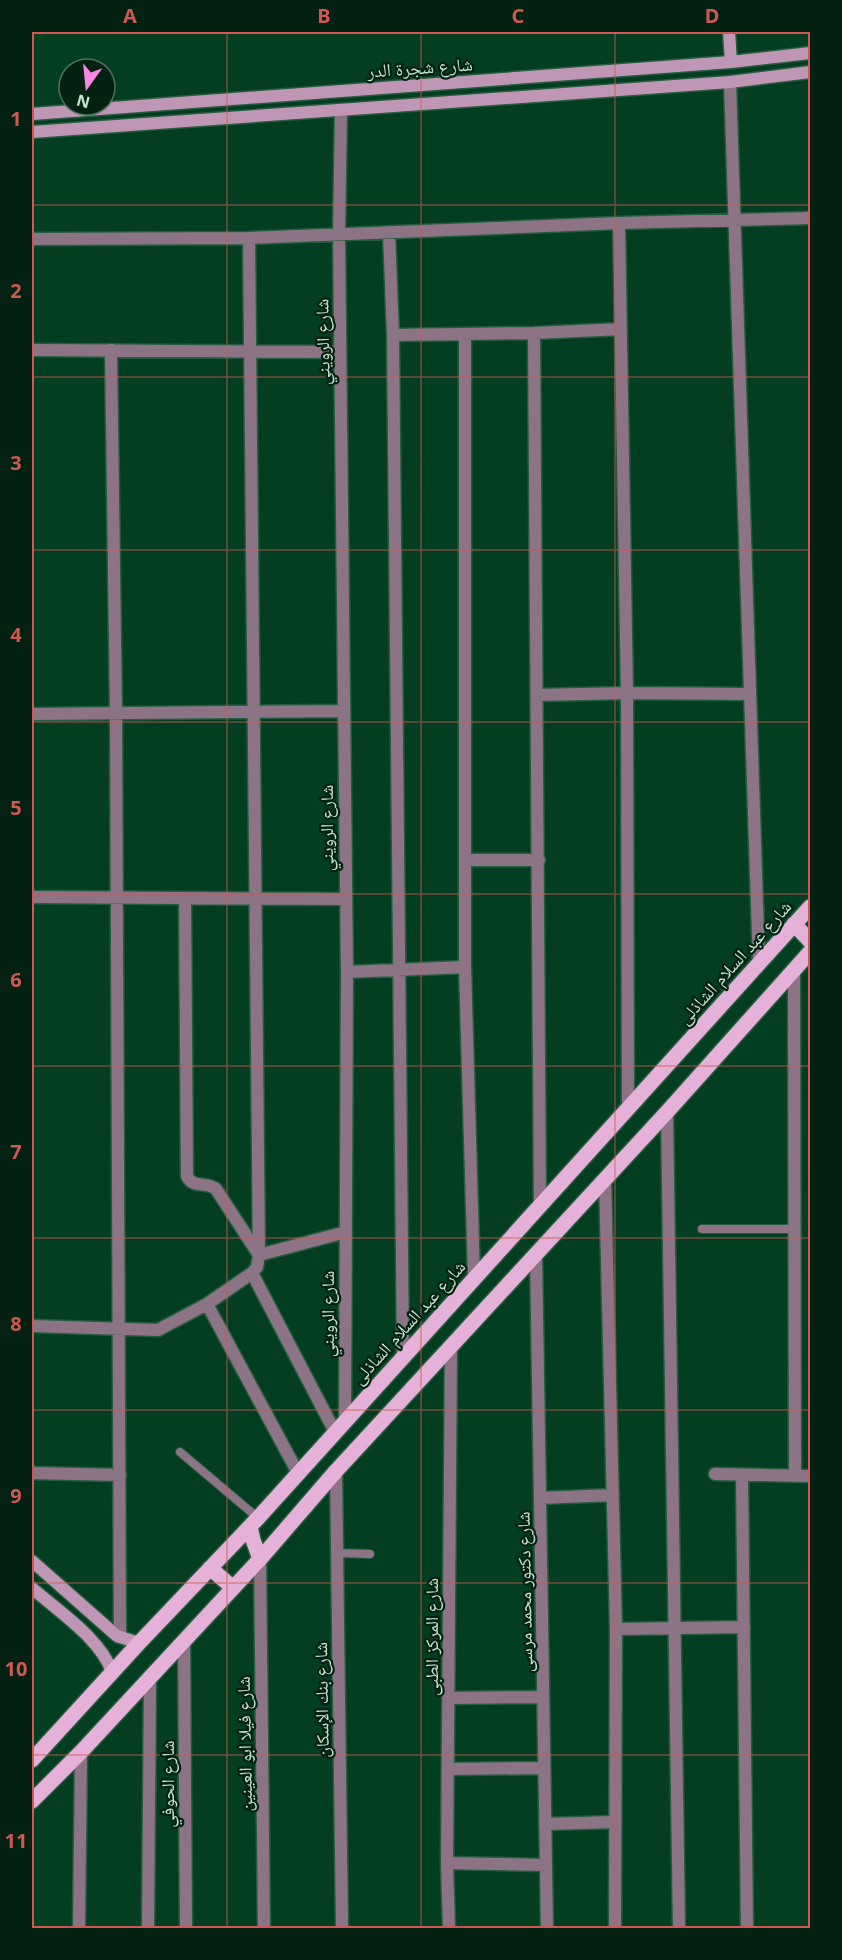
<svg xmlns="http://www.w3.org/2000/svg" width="842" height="1960" font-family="'Noto Sans','Noto Naskh Arabic',sans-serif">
	<rect width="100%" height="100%" fill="#043e21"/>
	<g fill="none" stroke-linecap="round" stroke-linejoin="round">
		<g stroke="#265c40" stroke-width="10">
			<path id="lane" d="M702,1229H794
				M180,1452L258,1518
				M337,1553L370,1554"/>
		</g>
		<g stroke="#265c40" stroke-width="15">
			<path id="street" d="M730,82L759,965
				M341,110L339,235L347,972L345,1421
				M619,223L627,693L628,1108
				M389,233L393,335L403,1357
				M32,239L249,238L619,223L810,218
				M534,333L540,1206
				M465,334V967L474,1278
				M393,335L534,333L621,329
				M32,350L340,352
				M111,350L116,713L120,1637
				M537,695L627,693L750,694
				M32,714L343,711
				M465,860H539
				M32,897L345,899
				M185,898L187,1176C193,1189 206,1181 216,1189L259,1255L346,1232
				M794,970L795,1476
				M347,972L465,967
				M667,1112L679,1928
				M605,1178L616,1629L615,1928
				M536,1254L547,1928
				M252,1273L335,1432
				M207,1304L298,1473
				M32,1326L158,1330L207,1304L252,1273L257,1267L259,1255L249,238
				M336,1471L342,1928
				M32,1473L120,1475
				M715,1474L810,1476
				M742,1475L747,1928
				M540,1498L613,1495
				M260,1559L264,1928
				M616,1629L744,1627
				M184,1640L186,1928
				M448,1698L543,1697
				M448,1769L544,1768
				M545,1824L615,1822
				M447,1863L546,1865
				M79,1928L81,1752
				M148,1928L150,1678
				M449,1928L447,1863L451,1346"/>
		</g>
		<g stroke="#265c40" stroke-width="15">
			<path id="secondary" d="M729,32L731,62
				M32,114L731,62L810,53
				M32,132L730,82L810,72
				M32,1561L117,1636L139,1643
				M32,1588C58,1611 101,1639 112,1672"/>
		</g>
		<g stroke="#265c40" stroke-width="18">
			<path id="primary" d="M794,924L810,941
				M250,1527L253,1540L260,1559
				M210,1568L232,1587
				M32,1760L139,1643L258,1518L810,907
				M32,1801L81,1752L260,1559L336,1471L667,1112L810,952"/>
		</g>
		<use href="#lane" stroke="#8d7386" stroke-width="8"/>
		<use href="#street" stroke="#8d7386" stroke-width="12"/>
		<use href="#secondary" stroke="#bf96b5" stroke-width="12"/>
		<use href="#primary" stroke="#e6b1d9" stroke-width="15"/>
	</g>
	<path fill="none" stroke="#d15752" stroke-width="1.5" stroke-opacity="0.55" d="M227,32V1928M421,32V1928M615,32V1928M32,205H810M32,377H810M32,550H810M32,722H810M32,894H810M32,1066H810M32,1238H810M32,1410H810M32,1583H810M32,1755H810"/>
	<g text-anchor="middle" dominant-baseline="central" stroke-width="4.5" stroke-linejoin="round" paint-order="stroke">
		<g font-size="18" fill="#c3e5ce" stroke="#042111">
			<text transform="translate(420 67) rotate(-4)">شارع شجرة الدر</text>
			<text transform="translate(322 342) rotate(-91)">شارع الرويني</text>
			<text transform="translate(326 828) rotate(-90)">شارع الرويني</text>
			<text transform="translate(734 962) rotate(-48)">شارع عبد السلام الشاذلى</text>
			<text transform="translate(327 1314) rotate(-90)">شارع الرويني</text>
			<text transform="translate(408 1322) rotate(-48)">شارع عبد السلام الشاذلى</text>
			<text transform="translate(524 1592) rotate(-91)">شارع دكتور محمد مرسى</text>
			<text transform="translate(431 1637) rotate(-90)">شارع المركز الطبى</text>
			<text transform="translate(321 1700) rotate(-91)">شارع بنك الإسكان</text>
			<text transform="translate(244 1744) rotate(-91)">شارع فيلا ابو العينين</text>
			<text transform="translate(167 1784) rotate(-90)">شارع الحوفي</text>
		</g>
	</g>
	<rect width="842" height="1960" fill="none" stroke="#042111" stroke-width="66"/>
	<g transform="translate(87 87) rotate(195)"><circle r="28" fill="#042111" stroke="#506f5d" stroke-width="1.5"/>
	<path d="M0-4.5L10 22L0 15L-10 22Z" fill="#fc86e4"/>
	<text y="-9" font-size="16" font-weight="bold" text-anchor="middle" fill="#c3e5ce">N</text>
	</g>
	<rect x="33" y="33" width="776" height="1894" fill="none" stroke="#d15752" stroke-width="2"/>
	<g font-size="20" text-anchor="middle" font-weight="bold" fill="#d15752">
		<text x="130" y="23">A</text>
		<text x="324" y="23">B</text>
		<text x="518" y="23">C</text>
		<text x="712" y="23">D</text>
		<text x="16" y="126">1</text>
		<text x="16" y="298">2</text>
		<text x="16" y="470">3</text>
		<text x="16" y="642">4</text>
		<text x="16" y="815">5</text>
		<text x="16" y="987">6</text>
		<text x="16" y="1159">7</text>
		<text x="16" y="1331">8</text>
		<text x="16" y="1503">9</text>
		<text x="16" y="1676">10</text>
		<text x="16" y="1848">11</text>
	</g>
</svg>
